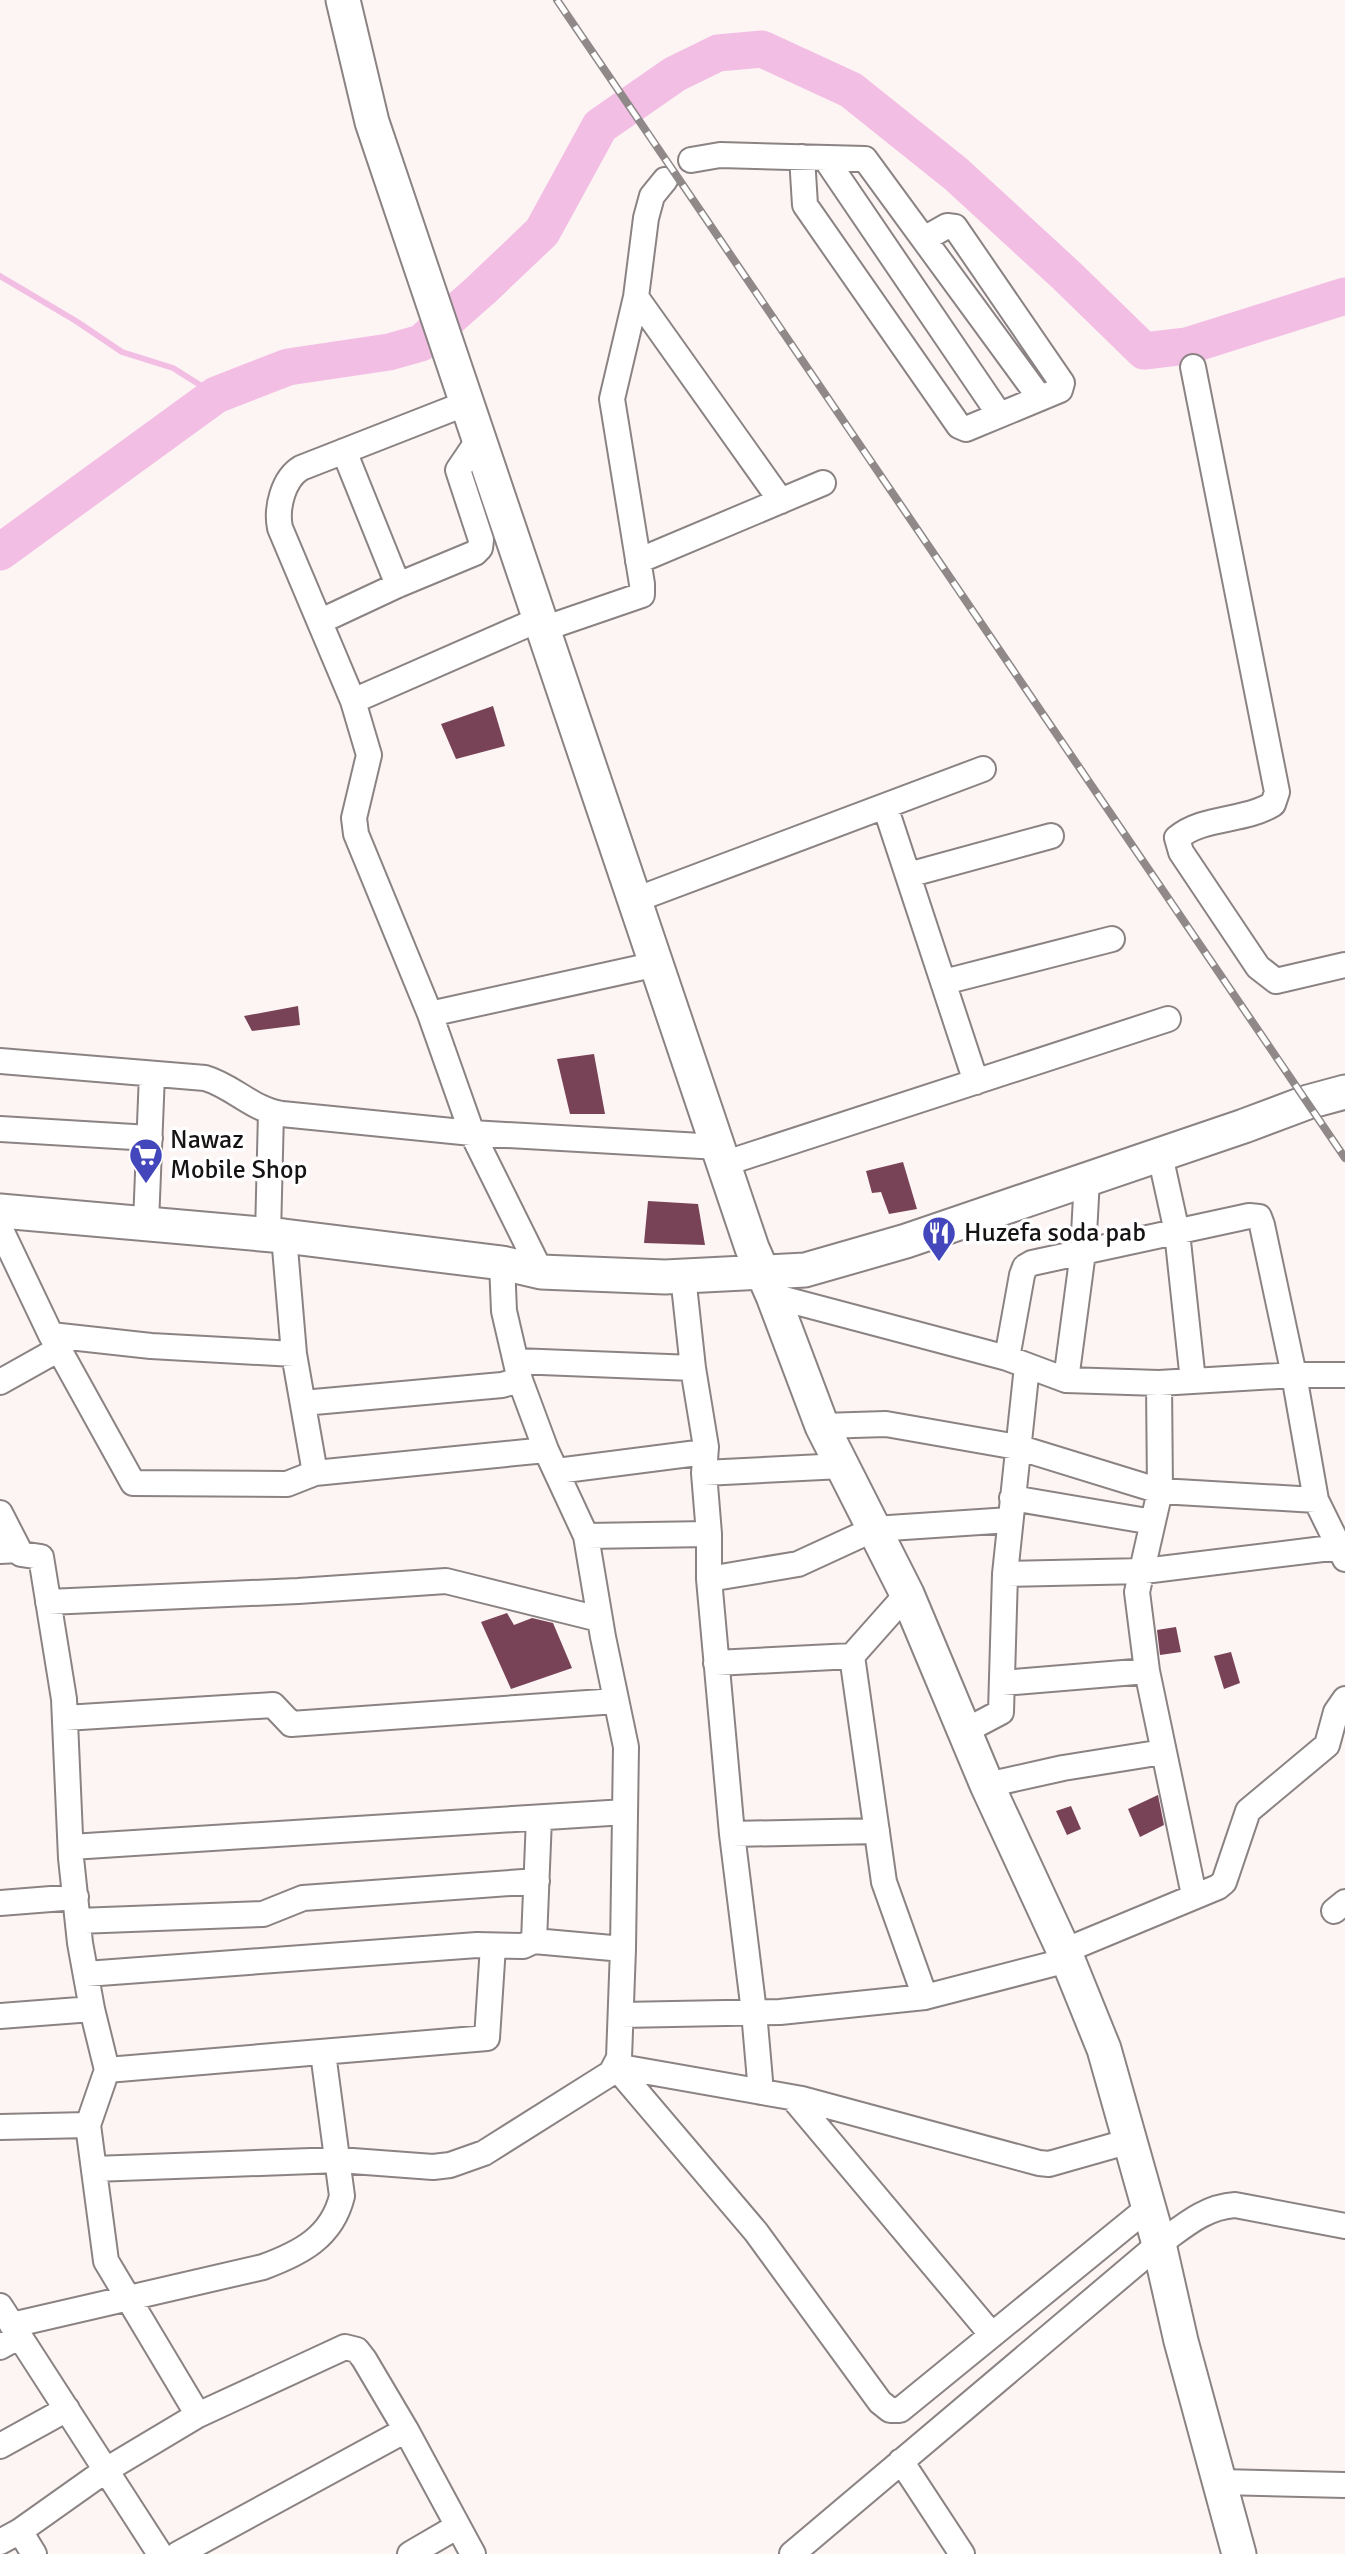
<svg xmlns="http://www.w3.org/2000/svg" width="1345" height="2554" font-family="Signika,sans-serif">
	<rect width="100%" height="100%" fill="#fdf4f4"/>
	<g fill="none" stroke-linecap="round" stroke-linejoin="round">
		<path stroke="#f3bee4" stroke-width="6" d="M0,276L76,321L122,352L173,368L216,395"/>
		<path stroke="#f3bee4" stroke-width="37" d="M0,552L216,395L288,367L389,352L421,343L481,290L542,232L600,126L675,74L718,53L762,49L851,90L956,174L1067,276L1144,351L1187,346L1345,296"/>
	</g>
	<path fill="#784357" d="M493,706L505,746L456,759L441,724Z
		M298,1006L300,1025L252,1031L244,1016Z
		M594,1054L605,1114H570L557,1059Z
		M903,1162L917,1209L889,1214L881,1192L872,1193L866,1171Z
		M648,1201L698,1204L705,1245L644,1243Z
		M507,1613L514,1625L532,1618L553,1623L572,1668L511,1689L481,1622Z
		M1176,1627L1181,1652L1160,1655L1157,1630Z
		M1231,1652L1240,1683L1224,1689L1214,1656Z
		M1158,1795L1164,1825L1140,1837L1128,1809Z
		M1071,1806L1081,1829L1067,1835L1056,1811Z"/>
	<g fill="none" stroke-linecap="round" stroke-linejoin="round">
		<g stroke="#8b8383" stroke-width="28">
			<path id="street" d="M802,157L805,205L959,426L966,429L1060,390L1062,383L955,227L947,226L924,239
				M825,158L999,414
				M691,160L720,155L865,159L1040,398
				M636,297L781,501
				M1193,367L1277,792L1273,804C1244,822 1203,816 1177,838L1181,852L1258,967L1276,981L1345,965
				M467,403L301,468C283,479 276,508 280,528L353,701L369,755L354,818L356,834L430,1014L472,1133L541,1272
				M344,451L398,585
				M638,561L823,483
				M321,621L398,585L475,553L480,548L481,540L458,470L479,439
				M543,629L642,595V584L612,399L636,297L646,218L652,196L665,180
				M353,701L540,619
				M885,806L976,1082
				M908,875L1051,836
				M635,900L983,769
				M944,982L1112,939
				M430,1014L657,964
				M0,1061L205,1078C233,1086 253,1110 282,1114L472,1133L719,1147
				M0,1129L150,1138
				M1160,1155L1177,1232L1193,1381
				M723,1164L1168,1019
				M146,1223L152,1074
				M0,1228L51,1335L133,1483L287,1484L315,1473L294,1354L284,1236
				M268,1235L271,1112
				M683,1276L693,1368L706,1447L704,1473L709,1534V1579L732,1834L754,2012L761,2092
				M773,1296L1007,1358L1066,1380L1159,1383L1294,1375L1316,1500L1345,1559
				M51,1335L151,1346L294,1354
				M1007,1358L1022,1275L1025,1267L1032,1263L1249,1216L1259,1217L1262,1225L1294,1375H1345
				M516,1361L693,1368
				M1066,1380L1083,1252L1087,1179
				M0,1382L59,1349
				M1159,1383L1160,1491L1137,1592L1147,1671L1194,1895
				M303,1403L502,1385L520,1380L504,1311L502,1263
				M822,1426L886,1424L1017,1447L1160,1491L1316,1500
				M557,1471L705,1452
				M315,1473L546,1450L520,1380
				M704,1473L842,1466
				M1012,1498L1153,1522
				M0,1513L19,1550L0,1551
				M586,1536L709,1534
				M1005,1574L1144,1571L1339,1547
				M709,1579L798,1564L874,1529L1010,1520
				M48,1602L298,1591L446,1581L599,1619
				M852,1656L884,1882L925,1997
				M716,1663L852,1656L907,1594
				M1002,1683L1147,1671
				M65,1718L273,1705L291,1724L616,1701
				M965,1731L1001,1712L1005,1574L1027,1366
				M987,1785L1063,1768L1163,1752
				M732,1834L877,1831
				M71,1847L625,1812
				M0,1903L76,1897
				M1334,1911L1345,1902
				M78,1921L263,1914L303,1898L537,1881
				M534,1941L623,1949
				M1064,1951L1218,1887L1224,1882L1248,1811L1327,1745L1336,1712L1345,1699
				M86,1974L477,1945L523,1946L534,1941L539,1818
				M92,2009L107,2070L487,2038L493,1946
				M621,2015L780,2012L925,1997L1068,1960
				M0,2016L92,2009L80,1943L71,1858L64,1699L41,1557L21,1554L19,1550
				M615,2066L756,2232L880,2402L890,2410H900L1149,2207
				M615,2066L802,2099L1039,2163L1049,2164L1130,2141
				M793,2098L992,2335
				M0,2127L88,2125
				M94,2169L339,2160L433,2167L450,2165L484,2153L611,2073L619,2058L623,1949L626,1747L603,1637L586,1536L546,1450
				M0,2306L160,2554
				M12,2325L263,2267C301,2253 332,2237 342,2196L323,2053
				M0,2347L20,2336
				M198,2415L345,2347L357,2350L364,2359L406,2430L473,2554
				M0,2446L67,2409
				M901,2461L962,2554
				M1220,2482L1345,2485
				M0,2542L20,2531
				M34,2554L20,2531L106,2470L198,2415L106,2261L88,2125L107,2070
				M178,2554L406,2430
				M410,2554L458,2526
				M792,2554L1159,2244C1183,2227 1204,2207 1235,2205L1345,2226"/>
		</g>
		<g stroke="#8b8383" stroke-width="37">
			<path id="secondary" d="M343,0L372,122L752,1248L773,1296L822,1426L907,1594L987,1785L1068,1960L1104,2049L1159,2244L1181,2341L1239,2554
				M0,1211L284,1236L502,1263L541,1272L665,1277L805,1270L906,1241L1244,1126L1308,1102L1345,1092"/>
		</g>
		<use href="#street" stroke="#fff" stroke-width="24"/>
		<use href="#secondary" stroke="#fff" stroke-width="33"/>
		<g stroke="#8f8989" stroke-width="8">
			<path id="rail" d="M557,0L1345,1158"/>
		</g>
		<use href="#rail" stroke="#fff" stroke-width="5" stroke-dasharray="16" stroke-linecap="butt"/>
	</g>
	<defs>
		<g id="supermarket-pin" transform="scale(1.75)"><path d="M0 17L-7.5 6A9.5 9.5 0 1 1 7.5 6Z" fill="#4447bc" stroke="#fff"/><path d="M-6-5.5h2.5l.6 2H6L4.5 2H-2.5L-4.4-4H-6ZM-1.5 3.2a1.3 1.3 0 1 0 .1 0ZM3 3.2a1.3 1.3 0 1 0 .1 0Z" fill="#fff"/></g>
		<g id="restaurant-pin" transform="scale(1.75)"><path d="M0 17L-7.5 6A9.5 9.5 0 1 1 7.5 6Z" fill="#4447bc" stroke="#fff"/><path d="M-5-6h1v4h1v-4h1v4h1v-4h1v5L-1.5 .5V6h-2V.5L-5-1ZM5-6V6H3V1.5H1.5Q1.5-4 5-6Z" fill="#fff"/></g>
	</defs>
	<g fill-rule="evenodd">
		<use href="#supermarket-pin" x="146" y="1155"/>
		<use href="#restaurant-pin" x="939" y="1233"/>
	</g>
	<g text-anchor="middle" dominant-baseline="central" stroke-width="7" stroke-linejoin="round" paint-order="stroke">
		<g font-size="26" fill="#161313" stroke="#fff" text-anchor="start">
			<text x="170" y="1140">Nawaz<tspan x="170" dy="30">Mobile Shop</tspan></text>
			<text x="964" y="1233">Huzefa soda pab</text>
		</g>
	</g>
</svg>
